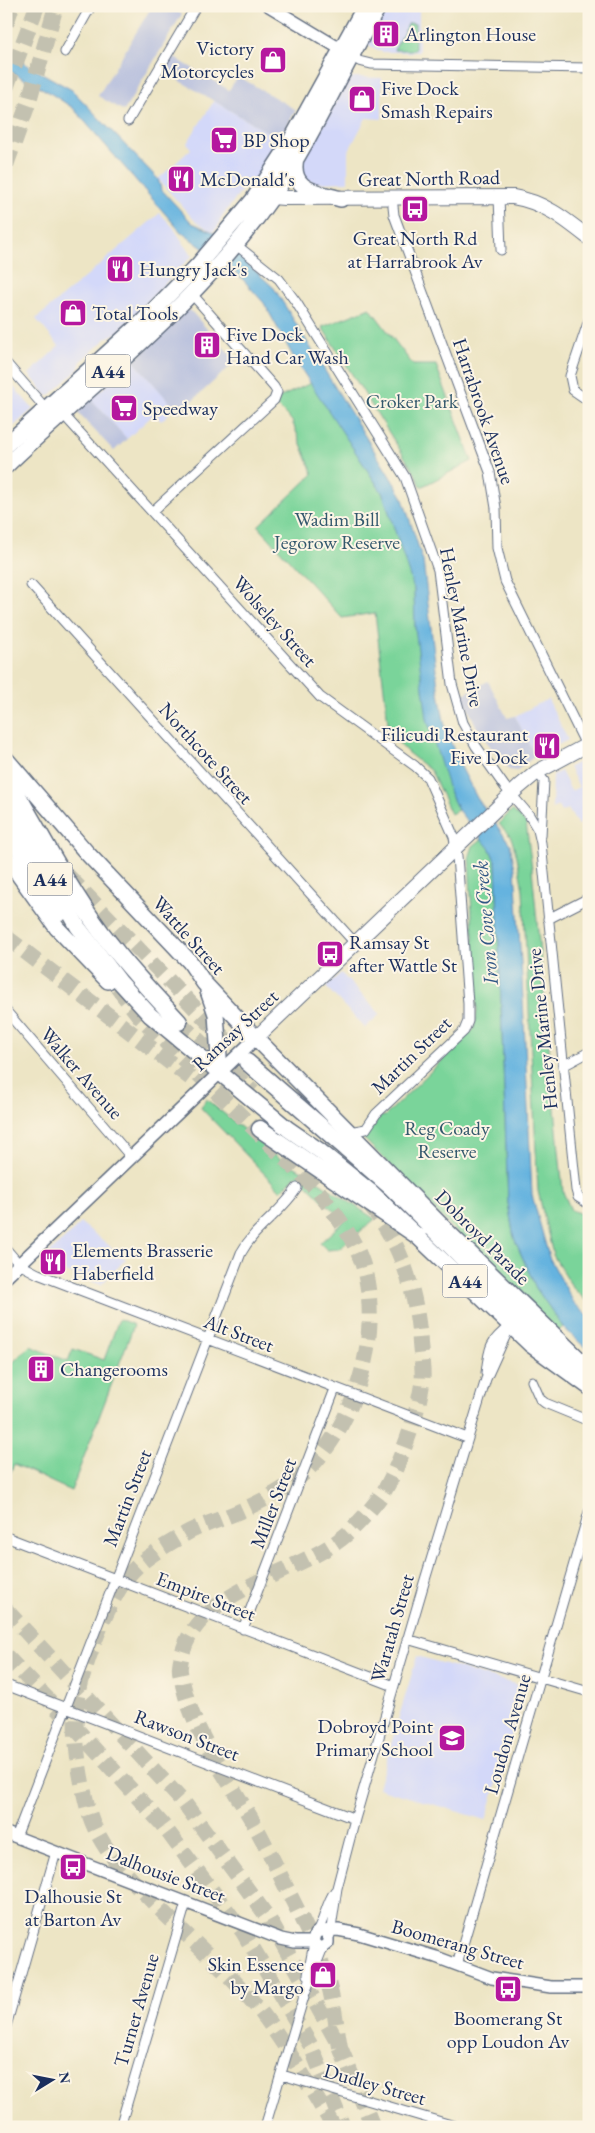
<svg xmlns="http://www.w3.org/2000/svg" width="595" height="2133" font-family="'EB Garamond',serif">
	<rect width="100%" height="100%" fill="#fcf5e5"/>
	<filter id="ink" filterUnits="userSpaceOnUse"><feTurbulence type="fractalNoise" baseFrequency=".02" numOctaves="2"/><feDisplacementMap in="SourceGraphic" scale="10" xChannelSelector="R" yChannelSelector="G"/><feConvolveMatrix kernelMatrix="1 2 1 2 8 2 1 2 1" color-interpolation-filters="sRGB"/></filter>
	<filter id="wash" filterUnits="userSpaceOnUse"><feTurbulence type="fractalNoise" baseFrequency=".0096" numOctaves="4" result="noise"/><feDisplacementMap in="SourceGraphic" scale="20" xChannelSelector="R" yChannelSelector="G"/><feGaussianBlur stdDeviation="1.12" result="paint"/><feColorMatrix in="noise" values="0 0 0 0 0 0 0 0 0 0 0 0 0 0 0 0 0 1.4 0 .05"/><feComposite in="paint" operator="in"/></filter>
	<g filter="url(#wash)">
		<rect width="100%" height="100%" fill="#ede5c5"/>
		<path fill="#d3d8f9" d="M387,6H419V52H382L366,44Z
			M353,77L382,78V119L366,118L348,152V182L315,183L305,179L301,171L303,160L349,80Z
			M214,101L279,139L262,171L249,188L242,190L221,218L218,227L213,232L195,221L158,179L191,149L187,143Z
			M160,213L173,227L192,256L117,333L108,337L81,361L78,370L49,396L46,395L29,374L59,346L36,319Z
			M134,361L175,408L161,421L154,414L127,439L91,399Z
			M6,378L33,409L6,433Z
			M548,699L568,740L535,756L515,716Z
			M589,757V820L578,825L568,809L561,812L558,806L552,809L553,775L561,771L571,791L579,787L569,767Z
			M341,973L380,1014L365,1028L326,987Z
			M81,1223L126,1259L101,1285L42,1263V1260Z
			M417,1656L525,1687L486,1820L378,1788Z"/>
		<path fill="#bcc3de" d="M152,6H169L182,14L124,111L98,96Z
			M172,56L229,90L238,76L296,110L279,139L163,71Z
			M190,310L236,361L179,413L134,361L185,311Z
			M91,399L127,439L114,451L77,412Z
			M488,681L507,718L515,716L535,756L516,771L509,770L479,732L462,695Z"/>
		<path fill="#7ad49a" stroke="#4a827c" d="M409,23L415,24V50H394Z
			M370,308L413,365H436L472,461L421,487L416,475L322,327Z
			M311,383L383,494L403,553L414,589L415,627L450,793L458,810L451,814L431,771L407,752L389,732L375,613L342,618L258,526L313,474L292,421L272,401Z
			M512,810L526,823L532,869L563,1192L571,1210L589,1217V1304L573,1288L553,1255L538,1191L523,890L517,857L511,837L499,824Z
			M483,838L490,849L496,863L508,1203L514,1238L536,1288L563,1327L557,1333L361,1136L374,1127L378,1117L385,1116L474,1029L477,1011L469,858L473,846Z
			M206,1099L279,1158L304,1172L375,1219L339,1249L327,1250L320,1243L344,1221L297,1175L281,1191L201,1108Z
			M119,1319L134,1325L71,1491L14,1464L6,1483V1369L30,1346L68,1361L73,1349L104,1360Z"/>
		<path fill="#65b3df" stroke="#40719e" d="M6,53L72,90L158,179L161,189L192,223L213,232L274,288L402,496L423,561L438,687L445,727L457,759L477,798L510,844L515,869L522,979L532,1195L549,1257L574,1303L589,1317V1351L563,1327L536,1288L514,1238L508,1203L496,863L490,849L458,810L450,793L427,719L415,627L414,589L383,494L294,358L264,303L238,274L181,232L73,108L47,91L6,69Z"/>
	</g>
	<g filter="url(#ink)">
		<g fill="none" stroke-linecap="round" stroke-linejoin="round">
			<path stroke="#c3c1b0" stroke-width="16" stroke-dasharray="16 8" stroke-linecap="butt" d="M6,24L12,6
				M6,88L37,6
				M6,165L28,104L56,6
				M68,876L247,1062
				M6,937L193,1080
				M117,987L140,1017L319,1192C335,1214 353,1236 362,1262C386,1336 352,1444 286,1487C267,1499 244,1510 223,1518C211,1523 197,1527 185,1534C165,1546 139,1560 125,1580C106,1606 77,1679 76,1711C74,1743 80,1778 88,1809C98,1846 125,1873 151,1900C186,1936 226,1969 258,2008C287,2045 309,2087 334,2127
				M179,1022L253,1092
				M6,1610L185,1804L269,1919L340,2047L373,2127
				M6,1656L69,1721L162,1824L243,1932L311,2046L343,2127
				M340,2047C336,2025 334,2003 328,1982C322,1960 307,1930 297,1909C280,1876 265,1841 246,1810C222,1770 194,1732 183,1685C182,1679 179,1672 180,1666C188,1588 298,1577 347,1534C358,1524 375,1505 383,1493C399,1467 418,1414 422,1384C424,1372 421,1357 420,1344C418,1298 401,1240 369,1205"/>
			<g stroke="#646f82" stroke-width="11">
				<path id="minor" d="M65,52L91,6
					M351,55L359,61L371,64L589,68
					M128,121L196,6
					M392,197L394,215L490,472L496,508L497,548L505,581L586,745
					M499,197L501,250
					M235,244L279,279L296,302L405,477L438,570L452,684L463,723L476,746L505,787L529,815L538,830L541,843L576,1190L578,1197L589,1204
					M589,320L570,376L573,390L589,401
					M6,363L47,410
					M62,413L320,697L415,766L428,778L454,837L457,856L468,1004V1021L464,1031L376,1114L366,1129L349,1132
					M152,512L274,400L277,392L274,387L191,293
					M31,585L355,943
					M537,772L544,781L541,836
					M548,919L589,898
					M6,1011L131,1157
					M563,1066L589,1052
					M6,1249L19,1264L38,1274L467,1438
					M486,1373C489,1346 490,1341 511,1325
					M532,1381L540,1399L545,1403L589,1421
					M6,1537L394,1686
					M243,1629L335,1389
					M407,1639L589,1692
					M6,1685L355,1819
					M16,1837L241,1253C255,1227 281,1213 297,1188
					M317,1932C325,1919 326,1903 335,1891
					M330,1935L337,1888L355,1819L424,1583L486,1379L510,1326
					M457,1965L589,1512
					M308,1975L314,1943
					M6,2026L56,1852
					M282,2075L458,2127
					M120,2127L186,1903
					M265,2127L305,1993L323,1947"/>
			</g>
			<g stroke="#646f82" stroke-width="14">
				<path id="tertiary" d="M269,6L347,53
					M6,1833L281,1939L295,1942H313
					M325,1932L328,1936V1943L323,1947H318L313,1942L315,1934L319,1931L338,1930L359,1934L436,1957L492,1978L551,1987H589"/>
			</g>
			<g stroke="#646f82" stroke-width="15">
				<path id="secondary" d="M6,1277L256,1038"/>
			</g>
			<g stroke="#646f82" stroke-width="16">
				<path id="primary" d="M263,192L272,197L284,198L513,197C544,202 565,219 589,238
					M256,1038L519,787L537,772L589,744"/>
			</g>
			<g stroke="#646f82" stroke-width="18">
				<path id="trunk" d="M296,158C289,191 317,192 341,199
					M6,445L143,321L198,265L253,200L285,151L365,6
					M6,466C96,380 201,300 272,197C313,137 342,69 379,6
					M6,759L87,853L190,962L204,983L256,1038L449,1233L581,1361
					M6,804L19,821L78,927L120,982L150,1015L288,1129L320,1151L371,1192L531,1345L589,1387
					M6,857L57,928L108,981
					M208,991L216,1014L220,1072"/>
			</g>
			<g stroke="#646f82" stroke-width="19">
				<path id="motorway" d="M6,775C37,827 65,883 101,932C125,964 152,993 179,1022
					M6,826L33,873L60,913
					M247,1062L392,1188L536,1331L560,1352L589,1370
					M260,1129L419,1237"/>
			</g>
			<use href="#minor" stroke="#fff" stroke-width="9"/>
			<use href="#tertiary" stroke="#fff" stroke-width="11"/>
			<use href="#secondary" stroke="#fff" stroke-width="12"/>
			<use href="#primary" stroke="#fff" stroke-width="14"/>
			<use href="#trunk" stroke="#fff" stroke-width="15"/>
			<use href="#motorway" stroke="#fff" stroke-width="16"/>
		</g>
	</g>
	<defs>
		<g id="building-square" transform="scale(1.4375)"><rect x="-9" y="-9" width="18" height="18" rx="4" fill="#b5179e" stroke="#fcf5e5"/><path d="M-4-6H4V6H1V3H-1V6H-4ZM-2.5-4.3h1.7v1.8h-1.7ZM.8-4.3h1.7v1.8H.8ZM-2.5-1h1.7V.8h-1.7ZM.8-1h1.7V.8H.8Z" fill="#fff"/></g>
		<g id="shop-square" transform="scale(1.4375)"><rect x="-9" y="-9" width="18" height="18" rx="4" fill="#b5179e" stroke="#fcf5e5"/><path d="M-5-2.5h2.3a2.7 3.5 0 0 1 5.4 0H5L5.5 6h-11ZM-1.5-2.5h3a1.5 2.3 0 0 0-3 0Z" fill="#fff"/></g>
		<g id="supermarket-square" transform="scale(1.4375)"><rect x="-9" y="-9" width="18" height="18" rx="4" fill="#b5179e" stroke="#fcf5e5"/><path d="M-6-5.5h2.5l.6 2H6L4.5 2H-2.5L-4.4-4H-6ZM-1.5 3.2a1.3 1.3 0 1 0 .1 0ZM3 3.2a1.3 1.3 0 1 0 .1 0Z" fill="#fff"/></g>
		<g id="restaurant-square" transform="scale(1.4375)"><rect x="-9" y="-9" width="18" height="18" rx="4" fill="#b5179e" stroke="#fcf5e5"/><path d="M-5-6h1v4h1v-4h1v4h1v-4h1v5L-1.5 .5V6h-2V.5L-5-1ZM5-6V6H3V1.5H1.5Q1.5-4 5-6Z" fill="#fff"/></g>
		<g id="bus-square" transform="scale(1.4375)"><rect x="-9" y="-9" width="18" height="18" rx="4" fill="#b5179e" stroke="#fcf5e5"/><path d="M-5-6H5V4H4V6H2V4H-2V6H-4V4H-5ZM-3.5-4V0h7V-4ZM-3.5 1.2v1.5H-2V1.2ZM2 1.2v1.5H3.5V1.2Z" fill="#fff"/></g>
		<g id="school-square" transform="scale(1.4375)"><rect x="-9" y="-9" width="18" height="18" rx="4" fill="#b5179e" stroke="#fcf5e5"/><path d="M0-5L7-2L0 1L-7-2ZM-4 1L0 2.5L4 1V4Q0 6-4 4Z" fill="#fff"/></g>
	</defs>
	<g fill-rule="evenodd">
		<use href="#building-square" x="386" y="34"/>
		<use href="#shop-square" x="273" y="60"/>
		<use href="#shop-square" x="362" y="99"/>
		<use href="#supermarket-square" x="224" y="140"/>
		<use href="#restaurant-square" x="181" y="179"/>
		<use href="#bus-square" x="415" y="209"/>
		<use href="#restaurant-square" x="120" y="269"/>
		<use href="#shop-square" x="73" y="313"/>
		<use href="#building-square" x="207" y="345"/>
		<use href="#supermarket-square" x="124" y="408"/>
		<use href="#restaurant-square" x="547" y="746"/>
		<use href="#bus-square" x="330" y="954"/>
		<use href="#restaurant-square" x="53" y="1262"/>
		<use href="#building-square" x="41" y="1369"/>
		<use href="#school-square" x="452" y="1738"/>
		<use href="#bus-square" x="73" y="1867"/>
		<use href="#shop-square" x="323" y="1975"/>
		<use href="#bus-square" x="508" y="1989"/>
	</g>
	<g text-anchor="middle" dominant-baseline="central" stroke-width="4" stroke-linejoin="round" paint-order="stroke">
		<g fill="#fcf5e5" stroke="#5e6a86" stroke-width="1">
			<rect x="85.5" y="354.5" width="45" height="33" rx="4"/>
			<rect x="27.5" y="862.5" width="45" height="33" rx="4"/>
			<rect x="442.5" y="1264.5" width="45" height="33" rx="4"/>
		</g>
		<g font-size="19" font-weight="bold" fill="#1b2f5e">
			<text x="108" y="371">A44</text>
			<text x="50" y="879">A44</text>
			<text x="465" y="1281">A44</text>
		</g>
		<g font-size="20" fill="#1b2f5e" stroke="#fcf5e5" text-anchor="start">
			<text x="405" y="34">Arlington House</text>
			<text x="254" y="48" text-anchor="end">Victory<tspan x="254" dy="23">Motorcycles</tspan></text>
			<text x="381" y="88">Five Dock<tspan x="381" dy="23">Smash Repairs</tspan></text>
			<text x="243" y="140">BP Shop</text>
			<text x="200" y="179">McDonald's</text>
			<text x="415" y="238" text-anchor="middle">Great North Rd<tspan x="415" dy="23">at Harrabrook Av</tspan></text>
			<text x="139" y="269">Hungry Jack's</text>
			<text x="92" y="313">Total Tools</text>
			<text x="226" y="334">Five Dock<tspan x="226" dy="23">Hand Car Wash</tspan></text>
			<text x="143" y="408">Speedway</text>
			<text x="528" y="734" text-anchor="end">Filicudi Restaurant<tspan x="528" dy="23">Five Dock</tspan></text>
			<text x="349" y="942">Ramsay St<tspan x="349" dy="23">after Wattle St</tspan></text>
			<text x="72" y="1250">Elements Brasserie<tspan x="72" dy="23">Haberfield</tspan></text>
			<text x="60" y="1369">Changerooms</text>
			<text x="433" y="1726" text-anchor="end">Dobroyd Point<tspan x="433" dy="23">Primary School</tspan></text>
			<text x="73" y="1896" text-anchor="middle">Dalhousie St<tspan x="73" dy="23">at Barton Av</tspan></text>
			<text x="304" y="1964" text-anchor="end">Skin Essence<tspan x="304" dy="23">by Margo</tspan></text>
			<text x="508" y="2018" text-anchor="middle">Boomerang St<tspan x="508" dy="23">opp Loudon Av</tspan></text>
		</g>
		<g font-size="20" fill="#1b2f5e" stroke="#fcf5e5">
			<text transform="translate(429 178) rotate(-1)">Great North Road</text>
			<text transform="translate(484 411) rotate(71)">Harrabrook Avenue</text>
			<text transform="translate(275 621) rotate(48)">Wolseley Street</text>
			<text transform="translate(462 627) rotate(79)">Henley Marine Drive</text>
			<text transform="translate(206 753) rotate(48)">Northcote Street</text>
			<text transform="translate(189 935) rotate(48)">Wattle Street</text>
			<text transform="translate(542 1029) rotate(-96)">Henley Marine Drive</text>
			<text transform="translate(235 1030) rotate(-43)">Ramsay Street</text>
			<text transform="translate(411 1055) rotate(-44)">Martin Street</text>
			<text transform="translate(82 1073) rotate(49)">Walker Avenue</text>
			<text transform="translate(483 1237) rotate(45)">Dobroyd Parade</text>
			<text transform="translate(239 1333) rotate(21)">Alt Street</text>
			<text transform="translate(127 1498) rotate(-69)">Martin Street</text>
			<text transform="translate(273 1503) rotate(-69)">Miller Street</text>
			<text transform="translate(206 1596) rotate(21)">Empire Street</text>
			<text transform="translate(392 1628) rotate(-74)">Waratah Street</text>
			<text transform="translate(507 1734) rotate(-74)">Loudon Avenue</text>
			<text transform="translate(187 1735) rotate(21)">Rawson Street</text>
			<text transform="translate(166 1874) rotate(21)">Dalhousie Street</text>
			<text transform="translate(458 1944) rotate(16)">Boomerang Street</text>
			<text transform="translate(136 2010) rotate(-74)">Turner Avenue</text>
			<text transform="translate(375 2084) rotate(16)">Dudley Street</text>
		</g>
		<g font-size="20" fill="#33586d" stroke="#fcf5e5">
			<text x="412" y="401">Croker Park</text>
			<text x="337" y="519">Wadim Bill<tspan x="337" dy="23">Jegorow Reserve</tspan></text>
			<text x="447" y="1128">Reg Coady<tspan x="447" dy="23">Reserve</tspan></text>
		</g>
		<g font-size="21" font-style="italic" fill="#315785" stroke="#fcf5e5">
			<text transform="translate(485 923) rotate(-95)">Iron Cove Creek</text>
		</g>
	</g>
	<rect width="595" height="2133" fill="none" stroke="#fcf5e5" stroke-width="25"/>
	<g transform="translate(52 2080) rotate(80)" stroke="#fcf5e5" stroke-width="4" paint-order="stroke">
	<path d="M0-4L9 19L0 12L-9 19Z" fill="#1b2f5e"/>
	<text y="-8" font-size="14" font-weight="bold" text-anchor="middle" fill="#1b2f5e">N</text>
	</g>
</svg>
